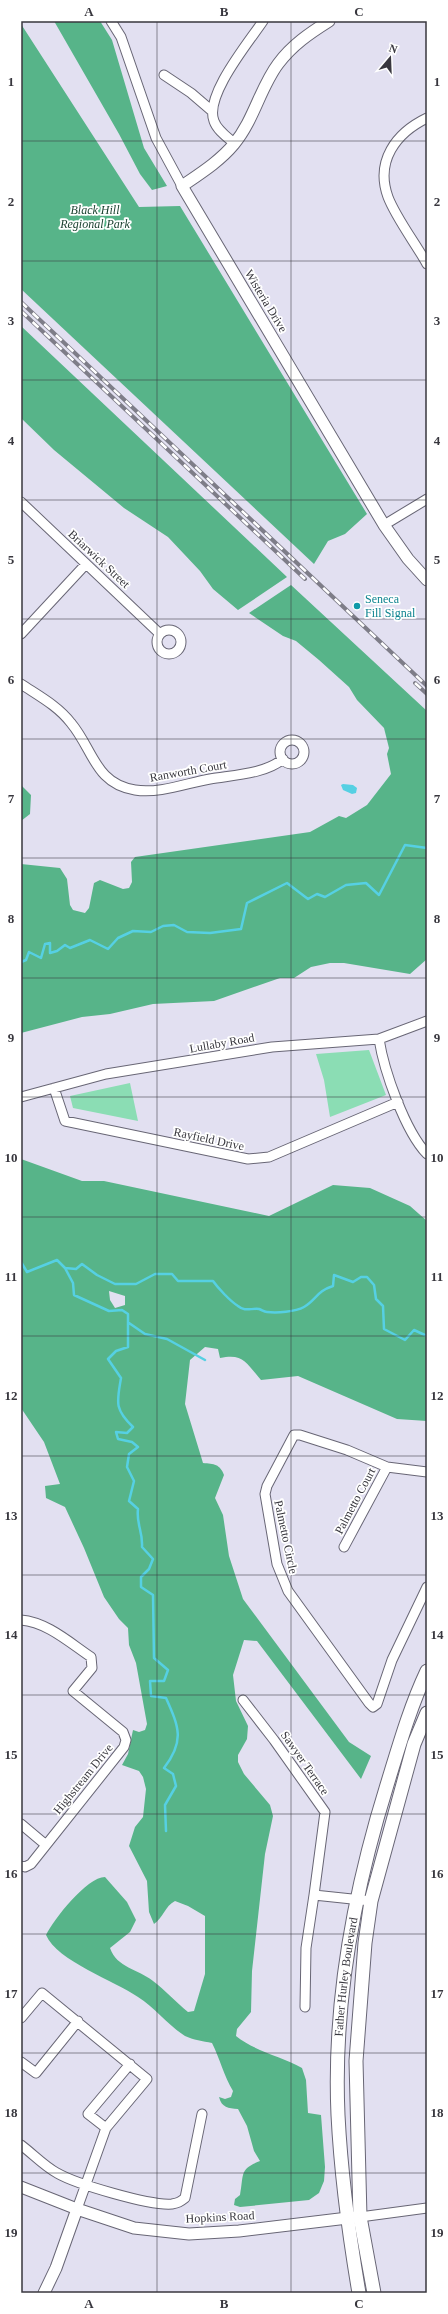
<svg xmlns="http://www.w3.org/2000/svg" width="448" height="2314" font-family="'Times New Roman',serif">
	<rect width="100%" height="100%" fill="#e2e0f1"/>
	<path fill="#8bddb4" d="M369,1050L386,1095L330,1117L324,1080L316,1054Z
		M130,1083L138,1121L73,1108L70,1096Z"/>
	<path fill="#57b489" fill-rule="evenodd" d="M54,21H100L112,40L144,148L167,186L152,190L140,174L119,134Z
		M21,24L139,207L180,206L367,514L345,534L328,541L314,564L21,289Z
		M21,326L287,577L238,610L213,589L200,571L168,537L124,508L54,450L21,418Z
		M291,585L427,711V959L410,974L344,963H330L311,967L294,978H280L214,1001L153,1004L110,1014L82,1017L21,1033V864L60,868L67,879L70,905L73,910L85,913L89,908L94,883L100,880L123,889L129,888L132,882L131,862L135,857L310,832L339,816L346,818L367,805L391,774L387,754L389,748L384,728L357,700L349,687L319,660L296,641L283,636L249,613Z
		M21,785L31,795L30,814L21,821Z
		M21,1159L82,1181H104L269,1216L333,1185L370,1188L410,1206L427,1221V1421L397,1419L298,1376L261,1380C246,1363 244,1353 220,1358L218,1349L205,1347L190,1360L185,1404L203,1463C214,1464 220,1464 224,1475L215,1498L223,1515L229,1556L243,1599L349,1742L371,1756L361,1779L257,1641L244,1640L233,1675L236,1701L248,1726L247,1739L238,1755V1762L244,1774L270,1805L273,1816L265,1854L252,1971L251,2012L237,2029L236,2036C254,2051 281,2056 302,2068L306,2080L308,2113L321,2115L325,2167L324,2181L319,2193L309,2200L240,2207L234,2205L235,2199L240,2195C244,2174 239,2169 260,2161L254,2151L247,2126L238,2109C228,2108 222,2108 219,2097L225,2099L231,2097L233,2091C224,2076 220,2059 212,2043C203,2041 193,2040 185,2036C168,2025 155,2008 138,1997C115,1981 57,1961 46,1935C54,1919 87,1877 105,1877L127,1902L136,1920L130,1932L110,1948C117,1968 138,1969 153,1981C165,1990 176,2002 188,2012L194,2011L205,1974V1916L188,1906L175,1901C165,1906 163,1918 154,1924L149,1912L147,1881L129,1846L135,1827L143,1817L146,1789L143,1777L139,1771L122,1765L128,1754L133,1730L139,1732L145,1730L147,1724L136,1663L129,1645L128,1628L119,1619L104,1597L84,1548L65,1507L46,1498L45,1486L60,1484L44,1442L21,1408ZM109,1291L125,1296V1305L115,1308L110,1300Z"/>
	<path fill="#56d0e3" d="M343,784L353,785L357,788L356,793L352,794L343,790L341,785Z"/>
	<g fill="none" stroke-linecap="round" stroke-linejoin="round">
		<path stroke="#56d0e3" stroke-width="2.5" d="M21,962L26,960L29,952L41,958L45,944L50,943V953L57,951L65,945L70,948L90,940L108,949L118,938L133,931L151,932L163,926L174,925L187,932L210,933L241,929L247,903L287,883L308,899L317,894L325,897L346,885L366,883L379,895L405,845L427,848
			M21,1262L27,1272L57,1260L65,1268L76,1269L82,1264L97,1275L115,1284H136L155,1274H172L178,1281H213C218,1288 230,1301 238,1306C245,1312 251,1308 259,1309C262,1310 264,1312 267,1312C277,1313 295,1312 304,1307C316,1300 317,1291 333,1286L334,1275L353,1282L361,1277H367L374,1285L376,1299L383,1306L384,1329L405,1340L414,1330L427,1336
			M65,1268L73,1283L74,1295L109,1311L122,1310L128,1314V1347L116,1351L108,1359L121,1378C117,1402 114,1409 133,1427L127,1433L116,1432L118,1439L132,1442L138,1447L129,1454L127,1467L134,1481L129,1501L138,1509C136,1524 143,1531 142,1547L153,1559L149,1569L141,1577V1587L153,1595L154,1658L168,1670L164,1681H150L151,1696L166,1698C179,1727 185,1741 164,1768L173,1774L176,1786L165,1805L166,1831
			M129,1323L145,1334L167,1339L205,1360"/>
		<g stroke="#686675" stroke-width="11">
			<path id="minor" d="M111,21L121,37L156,138L182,186
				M164,75L191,93L212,111
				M427,118C396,133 375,161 388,197C396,218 416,244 427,264
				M234,143C227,137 217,130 214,121C204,96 249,42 263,21
				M21,502L160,634
				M384,525L427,499
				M157 642a12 12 0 1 1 24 0a12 12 0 1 1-24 0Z
				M21,634L86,564
				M21,684C39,696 58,706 71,723C93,749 95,784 135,790C159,794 187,783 210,779C233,775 265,774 283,759
				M280 752a12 12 0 1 1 24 0a12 12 0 1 1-24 0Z
				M379,1039C384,1071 405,1131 427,1154
				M54,1088L65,1121L248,1159L269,1157L398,1102
				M21,1097L106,1074L272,1047L379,1039L427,1021
				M427,1472L387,1467L347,1450L300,1435H294L267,1486L265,1494L277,1564L288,1591L369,1703L373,1707L377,1704L392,1660L427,1587
				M344,1547L387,1467
				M21,1620C47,1622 70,1643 91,1657L92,1668L73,1691L123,1732L126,1740L124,1747L31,1864L25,1867L21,1866
				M243,1700L274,1740L325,1812L314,1895L371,1901
				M21,1824L46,1845
				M305,2007L306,1948L314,1895
				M21,2018L42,1993L147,2079L106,2128L77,2209
				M21,2062L36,2073L78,2021
				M106,2128L88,2114L130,2064
				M21,2145C33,2154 44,2166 57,2173C76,2184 150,2206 172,2204C178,2203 180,2202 185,2198L202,2114
				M360,2217L427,2208"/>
		</g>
		<g stroke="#686675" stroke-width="13">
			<path id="tertiary" d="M329,21C310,33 292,45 278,64C260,88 254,120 234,144C220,161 201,173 182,186L384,525L408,559L427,580
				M21,2187L77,2209L134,2228L189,2234L239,2231L356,2217
				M44,2293L56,2268L77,2209"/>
		</g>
		<g stroke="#686675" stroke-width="15">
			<g id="secondary">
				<path id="s1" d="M359,2293C349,2234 341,2175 338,2115C333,2004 354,1891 387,1785C399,1746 410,1707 427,1671"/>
				<path d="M374,2293L360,2217L356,2061L365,1943L371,1901L414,1744L427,1713"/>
			</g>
		</g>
		<use href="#minor" stroke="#fff" stroke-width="9"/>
		<use href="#tertiary" stroke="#fff" stroke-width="11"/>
		<use href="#secondary" stroke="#fff" stroke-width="13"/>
		<g stroke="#7e7d88" stroke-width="4">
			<path id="rail" d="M21,302L427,686
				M21,311L305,579
				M415,683L427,694"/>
		</g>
		<use href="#rail" stroke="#fff" stroke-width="2.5" stroke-dasharray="8" stroke-linecap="butt"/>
	</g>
	<path fill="none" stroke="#38373e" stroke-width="1" stroke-opacity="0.55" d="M157,21V2293M291,21V2293M21,141H427M21,261H427M21,380H427M21,500H427M21,619H427M21,739H427M21,858H427M21,978H427M21,1097H427M21,1217H427M21,1336H427M21,1456H427M21,1575H427M21,1695H427M21,1814H427M21,1934H427M21,2053H427M21,2173H427"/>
	<circle fill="#0f9aa8" stroke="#fff" stroke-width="1.5" cx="357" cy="606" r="4"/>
	<g text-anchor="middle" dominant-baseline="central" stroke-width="3.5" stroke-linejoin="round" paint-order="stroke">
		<g font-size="12" font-style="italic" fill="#163e2c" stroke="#fff">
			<text x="95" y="210">Black Hill<tspan x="95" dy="14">Regional Park</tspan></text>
		</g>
		<g font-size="12" fill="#38373e" stroke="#fff">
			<text transform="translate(266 301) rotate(59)">Wisteria Drive</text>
			<text transform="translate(99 559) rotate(43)">Briarwick Street</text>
			<text transform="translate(188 771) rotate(-10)">Ranworth Court</text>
			<text transform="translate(222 1043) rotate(-10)">Lullaby Road</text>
			<text transform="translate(209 1139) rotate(12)">Rayfield Drive</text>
			<text transform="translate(355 1501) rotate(-62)">Palmetto Court</text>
			<text transform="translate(286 1537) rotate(78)">Palmetto Circle</text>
			<text transform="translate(305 1763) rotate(55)">Sawyer Terrace</text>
			<text transform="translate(83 1779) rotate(-51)">Highstream Drive</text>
			<text stroke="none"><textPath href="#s1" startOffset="318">Father Hurley Boulevard</textPath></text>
			<text transform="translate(220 2217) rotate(-3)">Hopkins Road</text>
		</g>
		<g font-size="12" fill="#0d838f" stroke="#fff" text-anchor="start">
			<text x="365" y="599">Seneca<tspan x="365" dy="14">Fill Signal</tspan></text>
		</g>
	</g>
	<rect width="448" height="2314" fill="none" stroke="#ffffff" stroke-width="44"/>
	<g transform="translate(390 58) rotate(19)" stroke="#ffffff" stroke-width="3" paint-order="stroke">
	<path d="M0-3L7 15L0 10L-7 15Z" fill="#38373e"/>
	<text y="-6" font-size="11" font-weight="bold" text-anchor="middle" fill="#38373e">N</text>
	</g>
	<rect x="22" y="22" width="404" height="2270" fill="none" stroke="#38373e" stroke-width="1.5"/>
	<g font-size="13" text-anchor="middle" font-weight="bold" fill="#38373e">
		<text x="89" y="16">A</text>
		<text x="224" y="16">B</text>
		<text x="359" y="16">C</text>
		<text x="11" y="86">1</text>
		<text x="437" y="86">1</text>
		<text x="11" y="206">2</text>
		<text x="437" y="206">2</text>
		<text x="11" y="325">3</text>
		<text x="437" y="325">3</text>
		<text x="11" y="445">4</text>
		<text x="437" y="445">4</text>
		<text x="11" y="564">5</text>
		<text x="437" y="564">5</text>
		<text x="11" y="684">6</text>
		<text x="437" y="684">6</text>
		<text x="11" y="803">7</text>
		<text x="437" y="803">7</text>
		<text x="11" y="923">8</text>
		<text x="437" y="923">8</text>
		<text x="11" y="1042">9</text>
		<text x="437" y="1042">9</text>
		<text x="11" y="1162">10</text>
		<text x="437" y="1162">10</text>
		<text x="11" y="1281">11</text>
		<text x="437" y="1281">11</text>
		<text x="11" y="1400">12</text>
		<text x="437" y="1400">12</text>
		<text x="11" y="1520">13</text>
		<text x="437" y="1520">13</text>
		<text x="11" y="1639">14</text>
		<text x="437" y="1639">14</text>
		<text x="11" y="1759">15</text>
		<text x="437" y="1759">15</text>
		<text x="11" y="1878">16</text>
		<text x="437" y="1878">16</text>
		<text x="11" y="1998">17</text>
		<text x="437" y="1998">17</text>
		<text x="11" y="2117">18</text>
		<text x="437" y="2117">18</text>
		<text x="11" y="2237">19</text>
		<text x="437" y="2237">19</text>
		<text x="89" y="2308">A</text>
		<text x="224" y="2308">B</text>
		<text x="359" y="2308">C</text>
	</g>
</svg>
